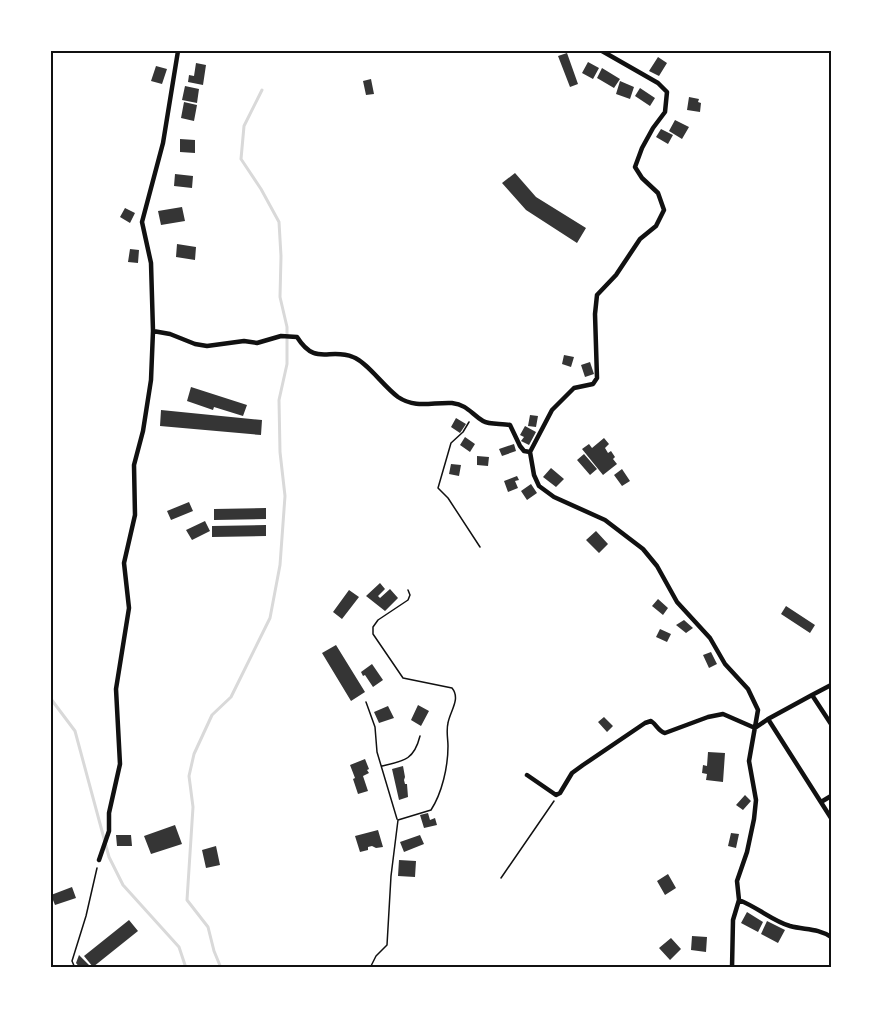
<svg xmlns="http://www.w3.org/2000/svg" width="882" height="1019" font-family="Signika,sans-serif">
	<rect width="100%" height="100%" fill="#fff"/>
	<g fill="none" stroke-linecap="round" stroke-linejoin="round">
		<path stroke="#d9d9d9" stroke-width="3" d="M51,699L75,731L109,857L123,885L179,947L186,968
			M221,968L214,951L208,927L187,900L193,807L189,776L194,754L212,715L231,697L270,618L280,565L285,496L280,452L279,400L287,364V327L280,297L281,256L279,222L261,189L241,159L244,126L262,90"/>
	</g>
	<path fill="#353535" d="M567,53L578,84L570,87L558,56Z
		M658,57L667,63L659,76L649,71Z
		M588,62L599,68L593,79L582,73Z
		M196,63L206,65L203,85L188,82L189,75L194,76Z
		M156,66L167,69L162,84L151,81Z
		M602,68L620,79L614,88L597,78Z
		M371,79L374,94L366,95L363,81Z
		M620,81L634,87L630,99L616,94Z
		M185,86L199,89L197,103L182,100Z
		M640,88L655,98L650,106L635,96Z
		M689,97L699,99L698,102L701,103L700,112L687,110Z
		M184,102L197,105L194,121L181,118Z
		M675,120L689,127L682,139L669,131Z
		M661,129L673,135L668,144L656,137Z
		M180,139L195,140V153L180,152Z
		M515,173L536,197L586,228L577,243L526,210L502,183Z
		M175,174L193,176L192,188L174,186Z
		M182,207L185,221L161,225L158,211Z
		M125,208L135,213L130,223L120,217Z
		M177,244L196,247L195,260L176,257Z
		M130,249L139,250L138,263L128,262Z
		M564,355L574,357L571,367L562,364Z
		M590,362L594,374L585,377L581,365Z
		M191,387L247,405L243,416L214,407L213,410L187,401Z
		M161,410L262,420L261,435L160,426Z
		M530,415L538,416L536,427L528,426Z
		M456,418L466,424L460,433L451,427Z
		M525,426L536,432L529,445L521,441L524,437L520,435Z
		M465,437L475,444L470,452L460,445Z
		M604,438L609,444L605,448L608,453L611,451L615,457L613,459L617,464L603,475L582,449L589,444L592,448Z
		M514,444L516,451L502,456L499,449Z
		M584,454L597,469L590,475L577,460Z
		M477,456L489,457L488,466L477,465Z
		M451,464L461,465L459,476L449,474Z
		M551,468L564,479L556,487L543,477Z
		M622,469L630,481L622,486L614,475Z
		M517,476L519,480L515,481L518,488L508,492L504,481Z
		M531,484L537,493L527,500L521,491Z
		M189,502L193,511L171,520L167,511Z
		M266,508V519L214,520V509Z
		M205,521L210,531L192,540L186,530Z
		M266,525V536L212,537V526Z
		M596,531L608,544L599,553L586,540Z
		M380,583L385,589L378,596L380,598L390,589L398,598L385,611L366,596Z
		M349,590L359,597L342,619L333,612Z
		M658,599L668,608L663,615L652,606Z
		M786,606L815,625L810,633L781,614Z
		M684,620L693,628L686,633L676,625Z
		M660,629L671,634L667,642L656,637Z
		M336,645L365,692L351,701L322,653Z
		M711,652L717,664L709,668L703,655Z
		M372,664L383,680L373,687L365,675L363,676L361,672Z
		M418,705L429,711L421,726L411,720Z
		M388,706L394,718L379,723L374,712Z
		M604,717L613,726L607,732L598,722Z
		M708,752L725,753L723,782L706,780L707,774L702,773L703,765L707,766Z
		M365,759L369,769L367,770L369,773L363,776L368,791L358,794L353,779L355,778L350,765Z
		M403,766L405,777L404,780L405,784H407L408,797L399,800L392,769Z
		M745,795L751,801L743,810L736,805Z
		M428,813L430,820L435,818L437,825L424,828L420,815Z
		M175,825L182,844L151,854L144,836Z
		M378,830L383,847L376,848L372,846L368,847V850L360,852L355,836Z
		M731,833L739,834L736,848L728,846Z
		M116,835H131L132,846H117Z
		M420,835L424,844L404,852L400,842Z
		M216,846L220,865L206,868L202,850Z
		M399,860L416,861L415,877L398,876Z
		M668,874L676,888L665,895L657,881Z
		M72,887L76,898L55,905L51,895Z
		M747,912L763,922L758,932L741,923Z
		M129,920L138,931L93,967L84,956Z
		M767,921L785,930L778,943L761,934Z
		M692,936L707,937L706,952L691,950Z
		M671,938L681,949L670,960L659,948Z
		M79,955L89,965L87,968H80L76,963Z"/>
	<g fill="none" stroke-linecap="round" stroke-linejoin="round">
		<path stroke="#111" stroke-width="1.5" d="M469,422L463,432L451,443L438,488L448,498L480,547
			M366,702L375,727L377,752L397,819
			M382,766C404,761 414,760 420,736
			M501,878L554,801
			M75,968L72,961L86,916L97,868
			M370,968L376,956L387,945L391,876L398,820L431,810C442,793 448,767 448,746C448,739 446,731 448,723C450,711 461,699 452,688L403,678L373,634V627L378,620L408,600L410,595L408,590"/>
		<path stroke="#111" stroke-width="4.5" d="M602,51L658,83L667,92L665,112L653,128L642,148L635,167L642,178L658,193L664,210L656,226L640,239L616,275L597,295L595,314L597,378L593,384L574,388L552,410L530,452L534,475L539,486L554,497L605,520L643,549L657,566L677,602L710,638L725,664L748,689L758,710L749,761L756,800L754,819L747,852L737,881L739,900C757,907 773,921 790,926C805,930 818,928 831,937
			M153,331L170,334L195,344L207,346L244,341L257,343L281,336L297,337C316,367 329,347 353,357C367,362 384,387 398,397C416,409 432,402 452,403C468,405 471,414 483,421C490,425 502,423 510,425L520,446L524,451L530,452
			M812,695L831,685
			M768,719L812,695L831,724
			M527,775L556,795L560,793L572,773L583,765L645,723L651,721C657,725 658,731 665,733L708,717L723,714L755,728L768,719L831,818
			M821,802L831,796
			M99,860L109,831V813L120,764L116,689L129,608L124,563L135,515L134,465L143,431L151,380L153,331L151,263L142,222L163,143L178,51
			M732,968L733,920L739,900"/>
	</g>
	<rect width="882" height="1019" fill="none" stroke="#ffffff" stroke-width="105"/>
	<rect x="52" y="52" width="778" height="914" fill="none" stroke="#111" stroke-width="2"/>
</svg>
